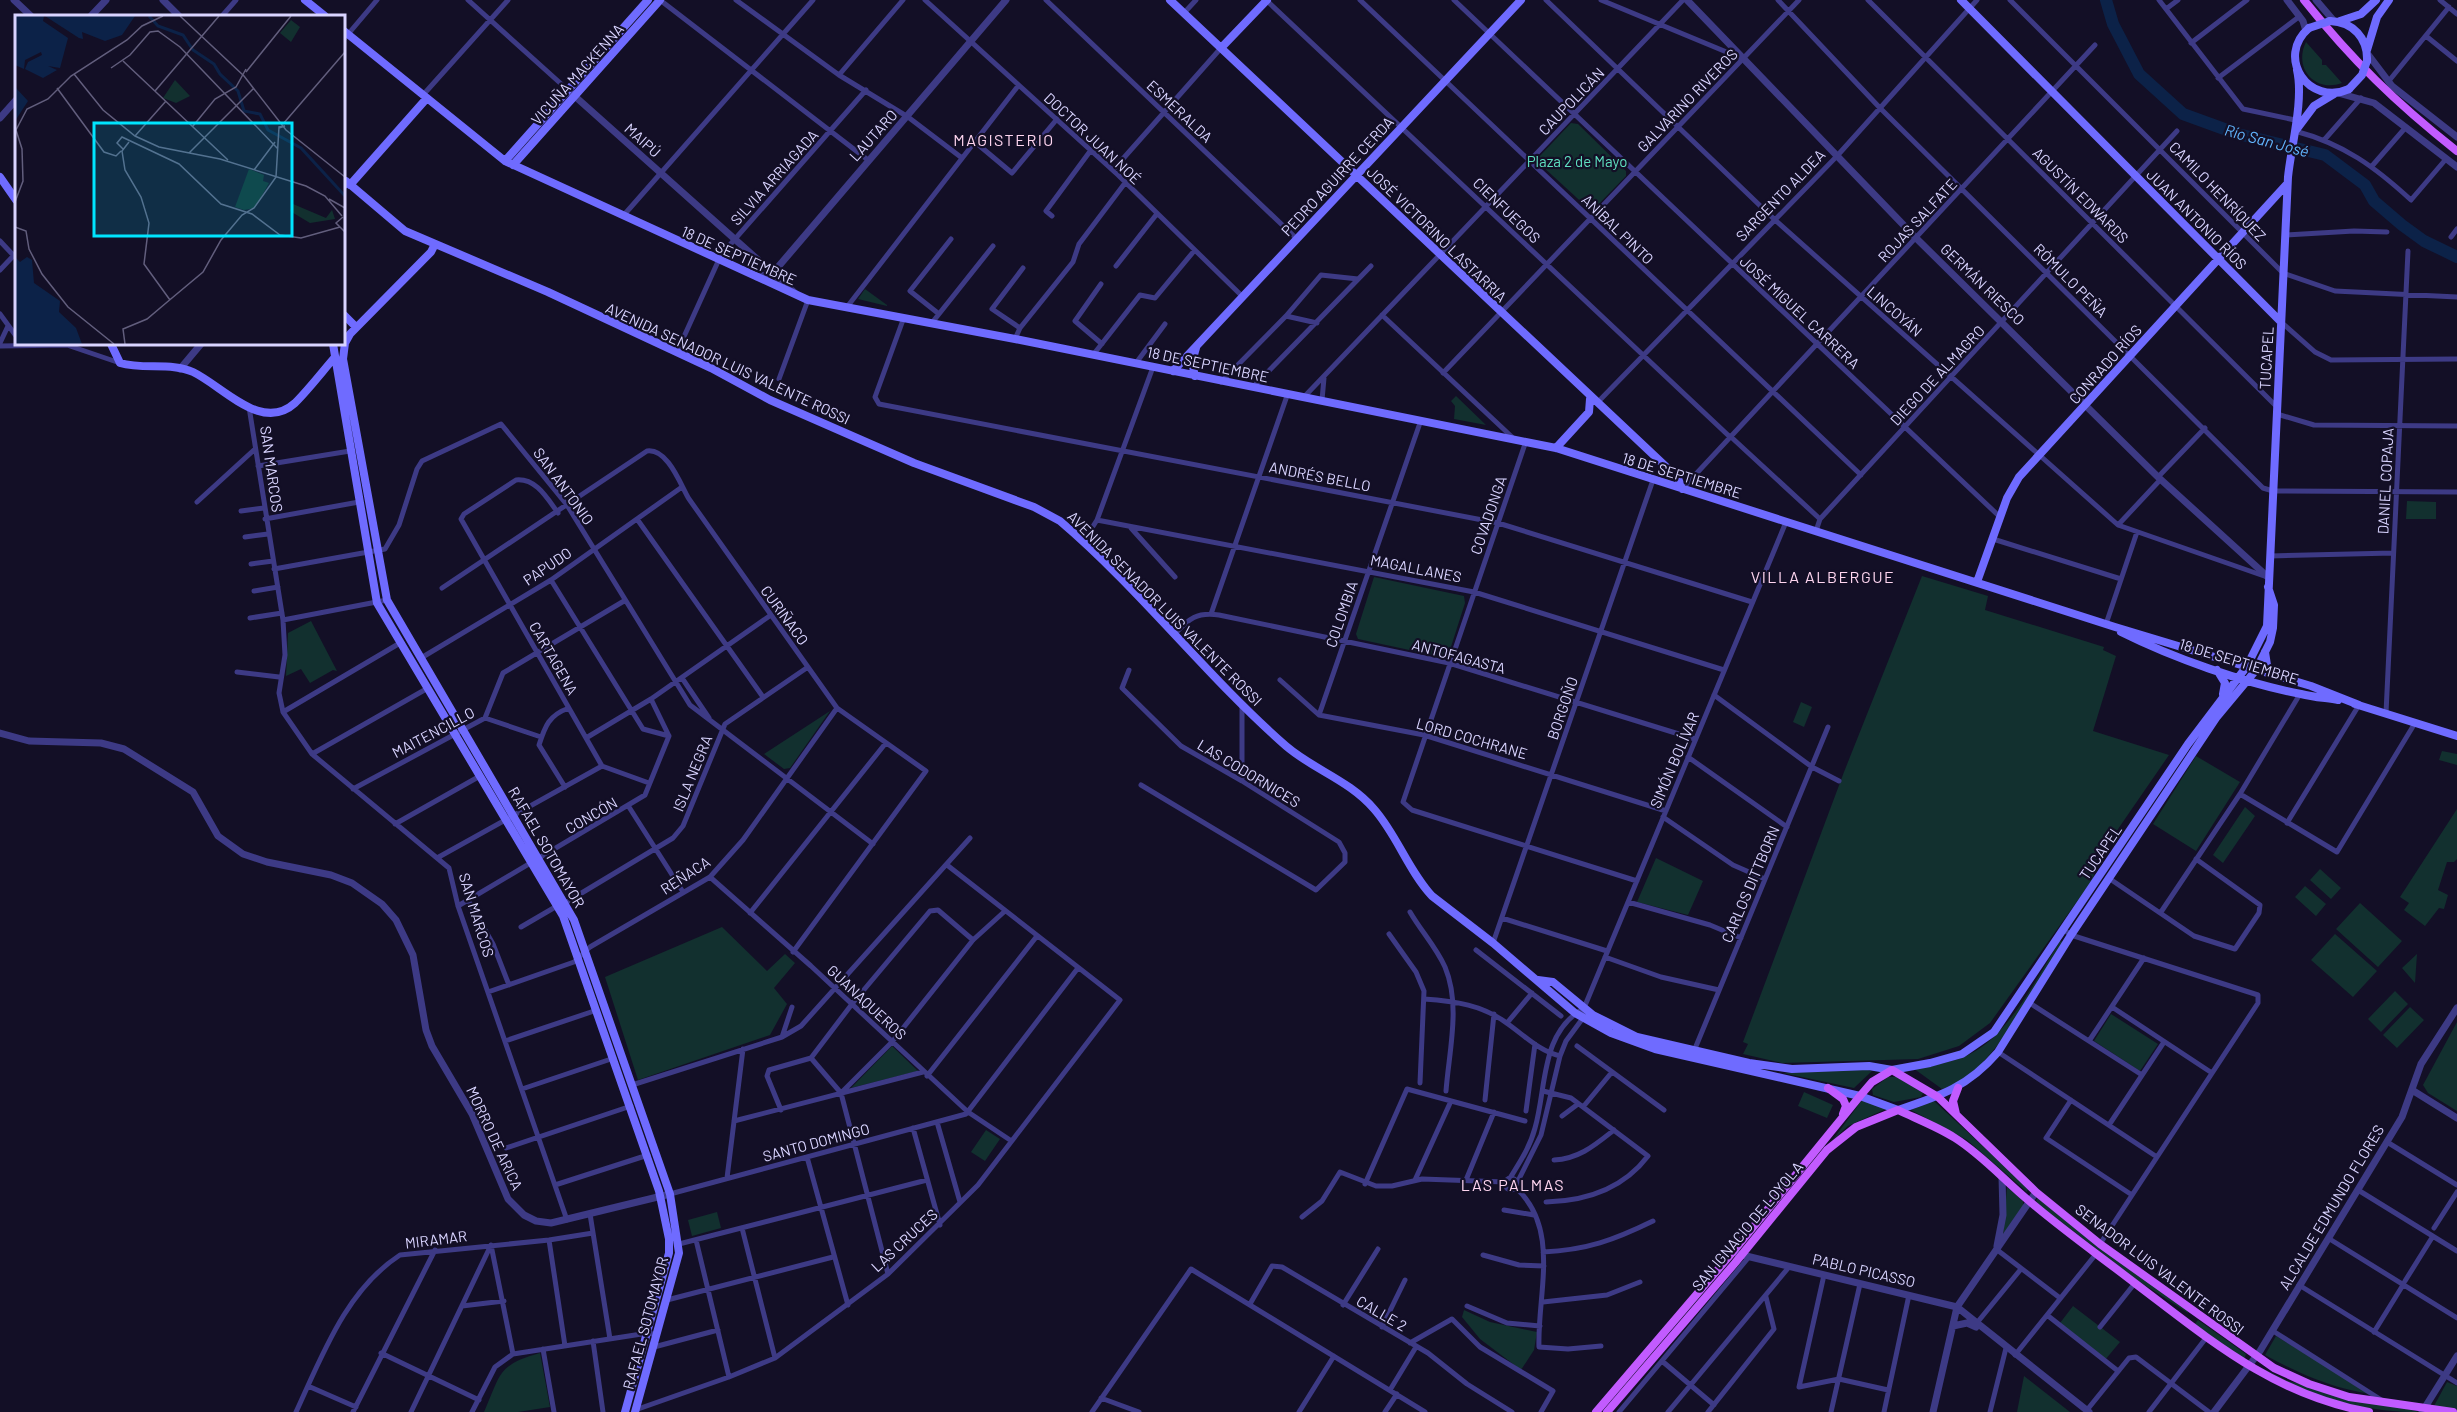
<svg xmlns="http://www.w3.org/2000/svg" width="2457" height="1412" font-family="Barlow,sans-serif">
	<rect width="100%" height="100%" fill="#130f26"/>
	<path fill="#12302f" d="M2306,42L2322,60V65H2326L2342,83C2315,93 2293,68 2306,42Z
		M1571,123L1578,124L1626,171V176L1594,209H1589L1541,165L1538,158Z
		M865,289L887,305V306L858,299Z
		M1456,396L1486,425L1454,419L1455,406L1451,401Z
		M2407,501L2436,502V519H2406Z
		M1922,576L1988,596L1985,610L2104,647L2103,650L2116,656L2093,731L2169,755L2096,861L2093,879L1990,1023L1959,1046L1918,1059L1782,1063L1743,1054L1748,1044L1743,1042L1844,772Z
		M1374,577L1464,596L1465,603L1449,653L1442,657L1358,639L1356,634Z
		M311,621L337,671L333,670L310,683L301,669L286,676L288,633Z
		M1801,702L1812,707L1804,727L1793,722Z
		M830,711L790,768L784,769L764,754Z
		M2442,751L2457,754V765L2439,760Z
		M2196,756L2240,782L2196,851L2153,824Z
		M2245,807L2255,816L2223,863L2213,855Z
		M2457,809V859L2454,862H2447L2438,890L2448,895L2444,909L2439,908L2425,926L2404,910L2409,903L2400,897Z
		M1656,858L1703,881L1688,915L1637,902Z
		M2320,869L2341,888L2331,899L2310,880Z
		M2305,886L2326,904L2316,916L2295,897Z
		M2360,903L2402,941L2378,967L2336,929Z
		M722,927L767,971L785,954L795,963L774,988L787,1004L770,1035L638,1080L605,977Z
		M2335,934L2377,971L2353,997L2311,960Z
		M2060,941L2063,942C2035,986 1994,1074 1942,1089L1913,1068C1933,1065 1954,1063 1972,1053C2010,1033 2037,977 2060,941Z
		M2417,954L2415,983L2402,968Z
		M2395,991L2408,1004L2381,1032L2368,1019Z
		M2410,1007L2424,1020L2397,1048L2383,1035Z
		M2111,1014L2158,1044L2140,1071L2094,1041Z
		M2457,1022V1111L2428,1093L2423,1085Z
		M892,1046L918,1071L851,1088Z
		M1864,1069L1872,1071L1854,1088L1783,1073Z
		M1888,1077H1900L1923,1093L1921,1097L1894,1102L1873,1095L1872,1089Z
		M1804,1092L1833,1105L1827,1118L1798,1106Z
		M1862,1100L1886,1109L1848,1126L1832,1141Z
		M1934,1101L2028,1188L2027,1192L1967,1140L1911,1110Z
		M986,1130L1000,1139L985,1161L971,1152Z
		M2007,1187L2023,1201V1206L2003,1235Z
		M2038,1198L2187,1310L2188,1313L2137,1280L2038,1204L2036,1200Z
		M717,1212L721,1228L692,1236L688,1220Z
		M2073,1306L2120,1342L2105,1360L2060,1323Z
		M1464,1310L1490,1322L1537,1332L1534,1350L1521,1370L1480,1339L1462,1317Z
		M2198,1320L2246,1354L2244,1360L2194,1325Z
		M2276,1336L2371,1394C2332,1388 2300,1374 2265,1355Z
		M540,1353L550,1407L518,1412H484C501,1374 497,1365 540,1353Z
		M2262,1368L2288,1381L2419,1412C2363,1412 2310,1397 2262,1368Z
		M2024,1376L2070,1412H2017Z
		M2447,1382L2457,1386V1409L2434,1406Z"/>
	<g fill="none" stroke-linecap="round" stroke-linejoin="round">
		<path stroke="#0c2248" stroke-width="12" d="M2106,0L2113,24L2139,74L2183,114L2238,134L2325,155L2365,185L2374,201L2402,225L2424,241L2457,257"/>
		<path stroke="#3d3a85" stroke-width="5" d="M468,0L569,91
			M660,0L868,160
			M736,0L839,75L908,117L962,158
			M925,0L1118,175L1243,297
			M1046,0L1297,239
			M1266,0L1730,437
			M1360,0L1861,475
			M1454,0L2000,517
			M1546,0L1775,220L2118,525L2267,577
			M1601,0L1741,58
			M1778,0L1880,108L2263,488L2273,491L2457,492
			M1868,0L2277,407
			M2010,0L2283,273L2335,291L2457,297
			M2159,0L2243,109L2295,120
			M2440,0L2457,14
			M2166,9L2178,0
			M1184,13L1196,0
			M222,16L236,0
			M2426,36L2457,61
			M344,39L377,0
			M2191,43L2247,0
			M839,75L903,0
			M2218,78L2300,16
			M2388,82L2449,7
			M423,95L508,0
			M2295,131C2344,144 2375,167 2411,200L2446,159
			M2325,139L2361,98
			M975,142L1012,173L1057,119
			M2372,166L2406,127
			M1113,170L1221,48
			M623,216L813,0
			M1052,216L1046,211L1091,150
			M2285,235L2354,231L2387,232
			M2451,237L2457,229
			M0,241L14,256
			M1116,266L1156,215
			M0,270L16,253
			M1101,284L1075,321L1102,344
			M847,307L1018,86
			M0,314L16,336
			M939,314L910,291L951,239
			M1382,315L1512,437
			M1286,316L1317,323
			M903,320L875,397L879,404L1498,523L1752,602
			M2281,322L2315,352L2331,360L2457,359
			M931,324L993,246
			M1020,328L992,309L1023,268
			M1015,339L1020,328L1073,262L1079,244L1125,183
			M0,343L8,326
			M0,346L67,345L120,363
			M677,352L721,255L866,90
			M1093,355L1140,295L1155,298L1194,251
			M1136,363L1165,324
			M1443,373L1799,0
			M779,379L808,300
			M1221,382L1286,316L1321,275L1358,279
			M1253,387L1371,266
			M1304,397L1683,0
			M1322,400L1324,378
			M1597,403L1837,156L1977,0
			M249,407L283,620L285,655L279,693L283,712L312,754L449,868L458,906L567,1220
			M2277,414L2314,425L2457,426
			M1730,436L1820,519
			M1526,441L1403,802L1412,810L1637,881
			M258,466L350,451
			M2158,477L2205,428
			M1682,489L2095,45
			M197,502L255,449
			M241,511L264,508
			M558,513C547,498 536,478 516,480L464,514L461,519L602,766L649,783
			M265,519L359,502
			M637,519L763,697
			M1097,520L1474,592L1724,670
			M2118,525L2161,479
			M1131,528L1175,577
			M1816,531L1820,519L2177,131
			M245,537L268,534
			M1993,539L2121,579
			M1083,542L1097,520L1153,367
			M2270,556L2393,553
			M251,564L273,561
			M274,569L385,549L399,525L417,469L422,461L501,424L567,505L690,705L873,844
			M551,580L643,729L669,736
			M442,588L647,451C668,448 681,486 689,499L837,708L926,771L793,952
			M254,591L278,587
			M1211,614L1288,393
			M250,618L282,613
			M283,620L387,600
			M2106,624L2137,532
			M1174,635C1189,618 1197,612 1219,615L1449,663L1695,739
			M421,658L551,580L682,487
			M1129,670L1122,688L1181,746L1242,781L1339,842L1345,853V862L1316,890L1141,785
			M237,672L279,677
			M682,678L709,718
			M1280,680L1319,715L1424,735L1666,811
			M1714,695L1812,767L1839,781
			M283,712L400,643
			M2386,713L2408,251
			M1319,715L1421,420
			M485,718L541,737
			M586,738L651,699L771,615
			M312,754L428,688
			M1688,757L1787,827
			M1242,781V705
			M565,787L539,745C545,726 549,715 569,708
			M353,789L485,718L503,673L624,601
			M2240,794L2337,852L2415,723
			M629,807L683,892
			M1663,817L1733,865L1765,879
			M2287,823L2359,705
			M395,824L480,776
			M437,858L602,766
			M710,877L811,966L968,1112L1010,1140
			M2110,879L2194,936L2235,949L2259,913L2260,905L2196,859
			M468,900L493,944L509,985
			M1628,902L1710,925L1741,938
			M565,903L673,838L683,826L725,724L808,667
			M458,906L645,795L669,736L651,699
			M1410,912C1421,931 1436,947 1445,967C1461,1005 1449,1051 1446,1091
			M2161,912L2240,794L2300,694
			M750,913L885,744
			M1502,918L1607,951
			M521,927L557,906
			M2063,929L2071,935L2258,995V1003L2100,1244
			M1389,934L1416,972L1424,991L1420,1083
			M1493,943L1653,480
			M1476,950L1561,1016
			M1605,957L1661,977L1719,990
			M488,992L574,962L590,947L710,877L743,840L837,708
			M1424,999C1455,1001 1483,1005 1508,1024C1525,1036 1539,1051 1560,1056
			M2028,1002L2142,1075
			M2112,1007L2212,1073
			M1507,1023L1532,993
			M782,1037L792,1007
			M505,1041L597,1010
			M2089,1041L2144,958
			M1577,1046L1664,1110
			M1694,1051L1828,727
			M1998,1052L2157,1157
			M811,1058L841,1093L888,1274
			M927,1076L1037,936
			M632,1085L782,1037L801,1026L970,838
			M522,1089L614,1058
			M1543,1091L1571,1098L1648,1156C1623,1189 1586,1201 1546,1202
			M841,1093L892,1042L973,940L1005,911
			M1485,1100L1494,1014
			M2071,1100L2046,1138L2132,1195
			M1583,1107L1612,1072
			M781,1110L767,1076L769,1070L811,1058L852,1004L930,911L938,910L973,940
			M1526,1111L1535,1044
			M1562,1116L1578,1104
			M734,1121L923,1072
			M937,1122L960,1202
			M2109,1125L2164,1042
			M913,1128L940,1225
			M2387,1142L2457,1185
			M506,1148L631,1106
			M807,1157L848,1305
			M1554,1160C1579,1159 1595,1145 1614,1130
			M1505 1184a6 6 0 1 1 12 0a6 6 0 1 1-12 0Z
			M727,1178L743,1049
			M1510,1178C1520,1162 1530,1147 1535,1128C1547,1086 1540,1033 1584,1008
			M1415,1180L1451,1101
			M1466,1180L1494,1112
			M1517,1183L1541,1135L1560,1056L1566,1041L1583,1018L1584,1008L1786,522
			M1365,1184L1407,1089L1525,1121
			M555,1185L648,1155
			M1516,1188C1561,1229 1537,1295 1539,1347L1568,1349L1601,1346
			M2358,1190L2457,1251
			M670,1194L966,1114L1078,968
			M1504,1210L1534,1215
			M590,1214L610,1339
			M1302,1217L1322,1201L1340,1172L1376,1186H1392L1422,1179L1505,1182
			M742,1228L775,1358
			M2434,1228L2457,1192
			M2328,1238L2457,1318
			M549,1240L565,1346
			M696,1240L729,1377
			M679,1244L927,1180
			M491,1245L513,1354
			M1996,1249L2060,1298
			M1543,1252C1587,1250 1614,1240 1653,1221
			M1483,1255L1519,1265L1544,1266
			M1824,1275L1799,1387L1839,1379L1888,1390
			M2405,1281L2433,1236
			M2299,1285L2457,1383
			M667,1300L833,1257
			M1543,1302L1607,1295L1640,1282
			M1250,1304L1272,1266L1282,1267L1428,1353L1467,1384L1512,1412
			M1343,1305L1378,1249
			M462,1306L504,1301
			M1467,1306L1507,1323L1540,1326
			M2047,1315L2118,1371
			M1976,1324L2021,1269
			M1382,1327L1405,1280
			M2100,1327L2135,1283
			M2273,1331L2383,1401
			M2374,1332L2403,1285
			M593,1341L603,1412
			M1410,1343L1452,1319L1480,1347L1553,1391L1541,1412
			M654,1347L718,1330
			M543,1349L554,1412
			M381,1353L479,1400
			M2015,1355L2096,1254
			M1662,1361L1714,1405
			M308,1386L356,1407
			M1390,1390L1416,1347
			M1101,1398L1139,1412
			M635,1410L729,1377L775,1358L888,1274L978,1185L1120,1000L947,865
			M2087,1410L2129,1358L2136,1357L2209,1412
			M296,1412C322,1356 346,1290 400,1255L549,1240L593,1233
			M353,1412L435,1250
			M411,1412L491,1245
			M472,1412L495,1367L513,1354L648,1333L657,1335
			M1092,1412L1191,1269L1425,1412
			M1299,1412L1334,1356
			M1385,1412L1397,1394
			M1619,1412L1749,1257
			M1668,1412L1789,1267
			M1708,1412L1774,1329L1766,1297
			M1831,1412L1860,1284
			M1884,1412L1909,1295
			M1990,1412L2006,1348
			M2149,1412L2206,1338"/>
		<path stroke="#3d3a85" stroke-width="7" d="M14,0L31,16
			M163,0L179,16
			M1687,0L1916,238L2158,477L2269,578
			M2287,0L2303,21L2306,31
			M2316,0L2334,21
			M91,16L106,0
			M2367,53L2392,86L2457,137
			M569,91L795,293
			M2338,93L2374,103L2457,167
			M0,118L16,100
			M757,277L770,274L778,267L1006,0
			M180,369L201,344
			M0,733L29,741L101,743L124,749L193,792L218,836L243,854L267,862L331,875L352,883L382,904L396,920L413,955L426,1030L432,1046L472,1114L508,1199L524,1215L536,1221L551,1223L670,1194
			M2412,1090L2457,1118
			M1997,1246L2003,1215L2002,1177
			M1738,1254L1957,1307L2089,1412
			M1953,1326L1967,1323L1976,1327
			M1933,1412L1957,1307L2036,1192
			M2214,1412L2260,1351L2402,1117L2421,1064L2457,1008
			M2422,1412L2457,1356"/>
		<path stroke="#6f6bff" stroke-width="8" d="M305,0L325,16
			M1170,0L1678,478L1682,489
			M1961,0L2281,322
			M2330,21C2353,22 2368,38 2367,61
			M2340,21L2361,14L2376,0
			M2309,28C2275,57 2309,107 2349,89
			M344,31L505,161L808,300L1015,339L1556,448L2115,627L2311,686L2359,705
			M1221,48L1267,0
			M2367,50L2377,17L2389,0
			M2296,130L2314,106L2334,94
			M505,161L648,0
			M513,165L660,0
			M0,177L16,200
			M344,185L346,181L405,231L548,292L711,368L770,400L914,463L1034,507L1060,521C1141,590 1206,676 1286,746C1314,770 1349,780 1374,809C1397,835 1408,870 1432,896L1493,943L1575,1013L1611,1033L1655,1049L1860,1096L1898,1110C1940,1096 1968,1087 1998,1052L2071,935L2216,718L2256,670L2270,642L2273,628L2274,605L2268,587
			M350,185L427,98
			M435,244L431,252L350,334L345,343L343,359L387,600L574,920L670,1194L679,1253L635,1412
			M344,315L356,327
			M111,344L120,363C143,370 172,362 193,372C224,387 262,433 295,403C309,389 322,372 335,357
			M333,344L377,603L563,916L659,1191L669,1239V1253L625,1412
			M1173,371L1521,0
			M1195,376L1192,362L1196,348
			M1556,448L1589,412L1590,399
			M1977,582L2007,498L2019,477L2287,184
			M2121,632C2173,658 2244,683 2301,694C2313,697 2326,698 2338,700
			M2265,652L2267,665L2274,675
			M2217,670L2225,683L2223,694
			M2355,704L2457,736
			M1538,980L1553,982L1593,1015L1637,1037L1749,1063L1792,1069L1869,1066L1892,1070L1930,1063L1962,1054L1994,1032L2188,744L2247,666L2267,626L2288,177C2291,147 2304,100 2297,70"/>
		<path stroke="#c25bff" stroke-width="8" d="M2304,0C2352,60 2396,103 2457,151
			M1828,1088L1843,1099L1846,1106L1843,1114
			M1956,1114L1953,1101L1958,1088
			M1596,1412L1732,1253L1860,1096L1872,1082L1892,1070L1938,1097L2036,1192L2100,1244L2274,1368L2309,1384L2349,1397L2453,1412
			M1607,1412L1735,1263L1827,1150L1856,1127L1898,1110C1917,1119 1938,1127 1955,1138C1982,1155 2004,1180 2028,1200C2063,1230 2100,1256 2136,1284C2210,1340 2274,1395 2369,1412"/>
		<path stroke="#6f6bff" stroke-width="8" d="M2309,28L2330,21
			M2349,89L2362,75L2367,61"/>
	</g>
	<g text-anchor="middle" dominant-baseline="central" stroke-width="4.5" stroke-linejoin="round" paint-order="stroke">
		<g font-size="15" fill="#d9d4ff" stroke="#130f26">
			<text transform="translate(577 74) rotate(-48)">VICUÑA MACKENNA</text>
			<text transform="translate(1687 100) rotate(-46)">GALVARINO RIVEROS</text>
			<text transform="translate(1571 101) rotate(-46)">CAUPOLICÁN</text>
			<text transform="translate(1180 111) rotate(43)">ESMERALDA</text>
			<text transform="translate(873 135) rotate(-48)">LAUTARO</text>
			<text transform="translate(1093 138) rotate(43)">DOCTOR JUAN NOÉ</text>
			<text transform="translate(643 140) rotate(42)">MAIPÚ</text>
			<text transform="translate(1337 176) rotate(-47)">PEDRO AGUIRRE CERDA</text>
			<text transform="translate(774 177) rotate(-48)">SILVIA ARRIAGADA</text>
			<text transform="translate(2218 191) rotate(46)">CAMILO HENRÍQUEZ</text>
			<text transform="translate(1780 195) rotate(-46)">SARGENTO ALDEA</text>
			<text transform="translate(2081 195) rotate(45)">AGUSTÍN EDWARDS</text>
			<text transform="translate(1507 210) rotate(44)">CIENFUEGOS</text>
			<text transform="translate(2197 219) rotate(45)">JUAN ANTONIO RÍOS</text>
			<text transform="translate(1917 220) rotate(-47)">ROJAS SALFATE</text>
			<text transform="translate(1618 229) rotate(44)">ANÍBAL PINTO</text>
			<text transform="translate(1437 234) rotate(44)">JOSÉ VICTORINO LASTARRIA</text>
			<text transform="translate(739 255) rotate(24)">18 DE SEPTIEMBRE</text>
			<text transform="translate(2071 280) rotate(45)">RÓMULO PEÑA</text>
			<text transform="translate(1983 284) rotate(44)">GERMÁN RIESCO</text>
			<text transform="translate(1895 311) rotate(41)">LINCOYÁN</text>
			<text transform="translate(1800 312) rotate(43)">JOSÉ MIGUEL CARRERA</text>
			<text transform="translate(2266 358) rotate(-87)">TUCAPEL</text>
			<text transform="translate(728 363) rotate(25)">AVENIDA SENADOR LUIS VALENTE ROSSI</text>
			<text transform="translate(1208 364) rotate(12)">18 DE SEPTIEMBRE</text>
			<text transform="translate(2105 364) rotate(-48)">CONRADO RÍOS</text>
			<text transform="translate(1937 375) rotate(-47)">DIEGO DE ALMAGRO</text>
			<text transform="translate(272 469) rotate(82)">SAN MARCOS</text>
			<text transform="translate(1682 475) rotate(17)">18 DE SEPTIEMBRE</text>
			<text transform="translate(1320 476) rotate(11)">ANDRÉS BELLO</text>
			<text transform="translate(2385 481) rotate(-87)">DANIEL COPAJA</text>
			<text transform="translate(564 486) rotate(54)">SAN ANTONIO</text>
			<text transform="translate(1488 515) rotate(-71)">COVADONGA</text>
			<text transform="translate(547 566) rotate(-34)">PAPUDO</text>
			<text transform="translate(1416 568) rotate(11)">MAGALLANES</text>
			<text transform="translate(1165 608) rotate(45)">AVENIDA SENADOR LUIS VALENTE ROSSI</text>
			<text transform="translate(1341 614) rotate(-71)">COLOMBIA</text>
			<text transform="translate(785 615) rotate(54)">CURIÑACO</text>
			<text transform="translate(1459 656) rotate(15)">ANTOFAGASTA</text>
			<text transform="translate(554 658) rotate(60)">CARTAGENA</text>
			<text transform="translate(2239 661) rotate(17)">18 DE SEPTIEMBRE</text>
			<text transform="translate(1562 708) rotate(-71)">BORGOÑO</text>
			<text transform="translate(433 732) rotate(-28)">MAITENCILLO</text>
			<text transform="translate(1472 738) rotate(16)">LORD COCHRANE</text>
			<text transform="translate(1674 760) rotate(-67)">SIMÓN BOLÍVAR</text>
			<text transform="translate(692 773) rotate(-68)">ISLA NEGRA</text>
			<text transform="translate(1249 773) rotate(31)">LAS CODORNICES</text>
			<text transform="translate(591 815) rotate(-30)">CONCÓN</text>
			<text transform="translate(547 847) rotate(60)">RAFAEL SOTOMAYOR</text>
			<text transform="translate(2100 852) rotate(-56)">TUCAPEL</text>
			<text transform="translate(685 875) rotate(-33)">REÑACA</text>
			<text transform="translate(1750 884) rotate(-67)">CARLOS DITTBORN</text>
			<text transform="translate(477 915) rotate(73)">SAN MARCOS</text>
			<text transform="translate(867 1002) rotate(43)">GUANAQUEROS</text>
			<text transform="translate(495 1138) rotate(65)">MORRO DE ARICA</text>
			<text transform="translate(816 1142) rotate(-15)">SANTO DOMINGO</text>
			<text transform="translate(2331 1207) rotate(-59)">ALCALDE EDMUNDO FLORES</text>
			<text transform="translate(1747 1226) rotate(-50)">SAN IGNACIO DE LOYOLA</text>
			<text transform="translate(436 1239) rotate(-7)">MIRAMAR</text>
			<text transform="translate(904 1240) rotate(-43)">LAS CRUCES</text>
			<text transform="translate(2160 1269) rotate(37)">SENADOR LUIS VALENTE ROSSI</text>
			<text transform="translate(1864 1270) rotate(13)">PABLO PICASSO</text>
			<text transform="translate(1382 1313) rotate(30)">CALLE 2</text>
			<text transform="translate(645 1323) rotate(-75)">RAFAEL SOTOMAYOR</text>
		</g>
		<g font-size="15" fill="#5fe0c0" stroke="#130f26">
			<text x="1577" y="161">Plaza 2 de Mayo</text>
		</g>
		<g font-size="16" letter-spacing="1.5" fill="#ffd6f0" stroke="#130f26">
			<text x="1004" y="139">MAGISTERIO</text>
			<text x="1823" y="576">VILLA ALBERGUE</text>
			<text x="1513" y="1184">LAS PALMAS</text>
		</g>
		<g font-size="16" font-style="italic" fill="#62b6ff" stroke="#130f26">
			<text transform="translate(2267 140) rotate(15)">Río San José</text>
		</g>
	</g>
	<g transform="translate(15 15)">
		<rect width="330" height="330" fill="#130f26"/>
		<path d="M276,5L285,12L276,27L265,18ZM160,65L175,81L161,88L148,83ZM234,154L249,160L248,166L254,168L240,193L229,195L220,192ZM278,189L311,203L317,195L320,204L295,208L275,196Z" fill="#12302f"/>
		<path d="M0,1H29L28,6L53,23L45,53L33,51L42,55L28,63L10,54L13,47L27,40L26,37L10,45L9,54L0,50ZM30,1H120L107,20L90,26L67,17L68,24L64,23ZM0,72L13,86L0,106ZM0,242L5,247L12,242L17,245L19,268L45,286L44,297L61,313L67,329H0Z" fill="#0c2248"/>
		<path fill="none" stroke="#0c2248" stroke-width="3" d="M134,1L143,11L168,20L178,35L199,49L205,59L223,76L229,96L245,99L253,115L286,133L330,181"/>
		<path fill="none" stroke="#625e7d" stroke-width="1.5" d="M165,1L229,61L271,115L330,162M108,46L213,145M96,53L115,40L135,17L143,16L165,32L263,134M231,57L276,1M59,59L88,95L120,121L144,132L205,144L291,171L310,181L327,201M42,73L89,137L101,141L106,136M140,76L204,1M268,109L330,37M178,111L200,84L221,72L231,54M120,121L151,86M114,127L107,136L110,155L126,182L134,208L129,249L155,285M108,134L102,128L107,122L164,149L206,189L237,199L265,220L286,223L325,212M174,138L239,73M239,155L260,127M314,184L330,193M0,187L8,166L7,134L1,115L12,94L33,84L56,61L112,25L127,11L148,1M328,202L321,208L330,217M0,212L11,216L14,234L27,259L53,292L99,329M151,288L188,257L206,225L227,200L239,193L261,162L264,112L270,111L264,113M110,329L108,314L132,304L151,288"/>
		<path fill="#00e5ff" fill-opacity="0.15" stroke="#00e5ff" stroke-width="3" d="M79,108H277V221H79Z"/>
		<rect width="330" height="330" fill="none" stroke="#d9d4ff" stroke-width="3"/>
	</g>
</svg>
